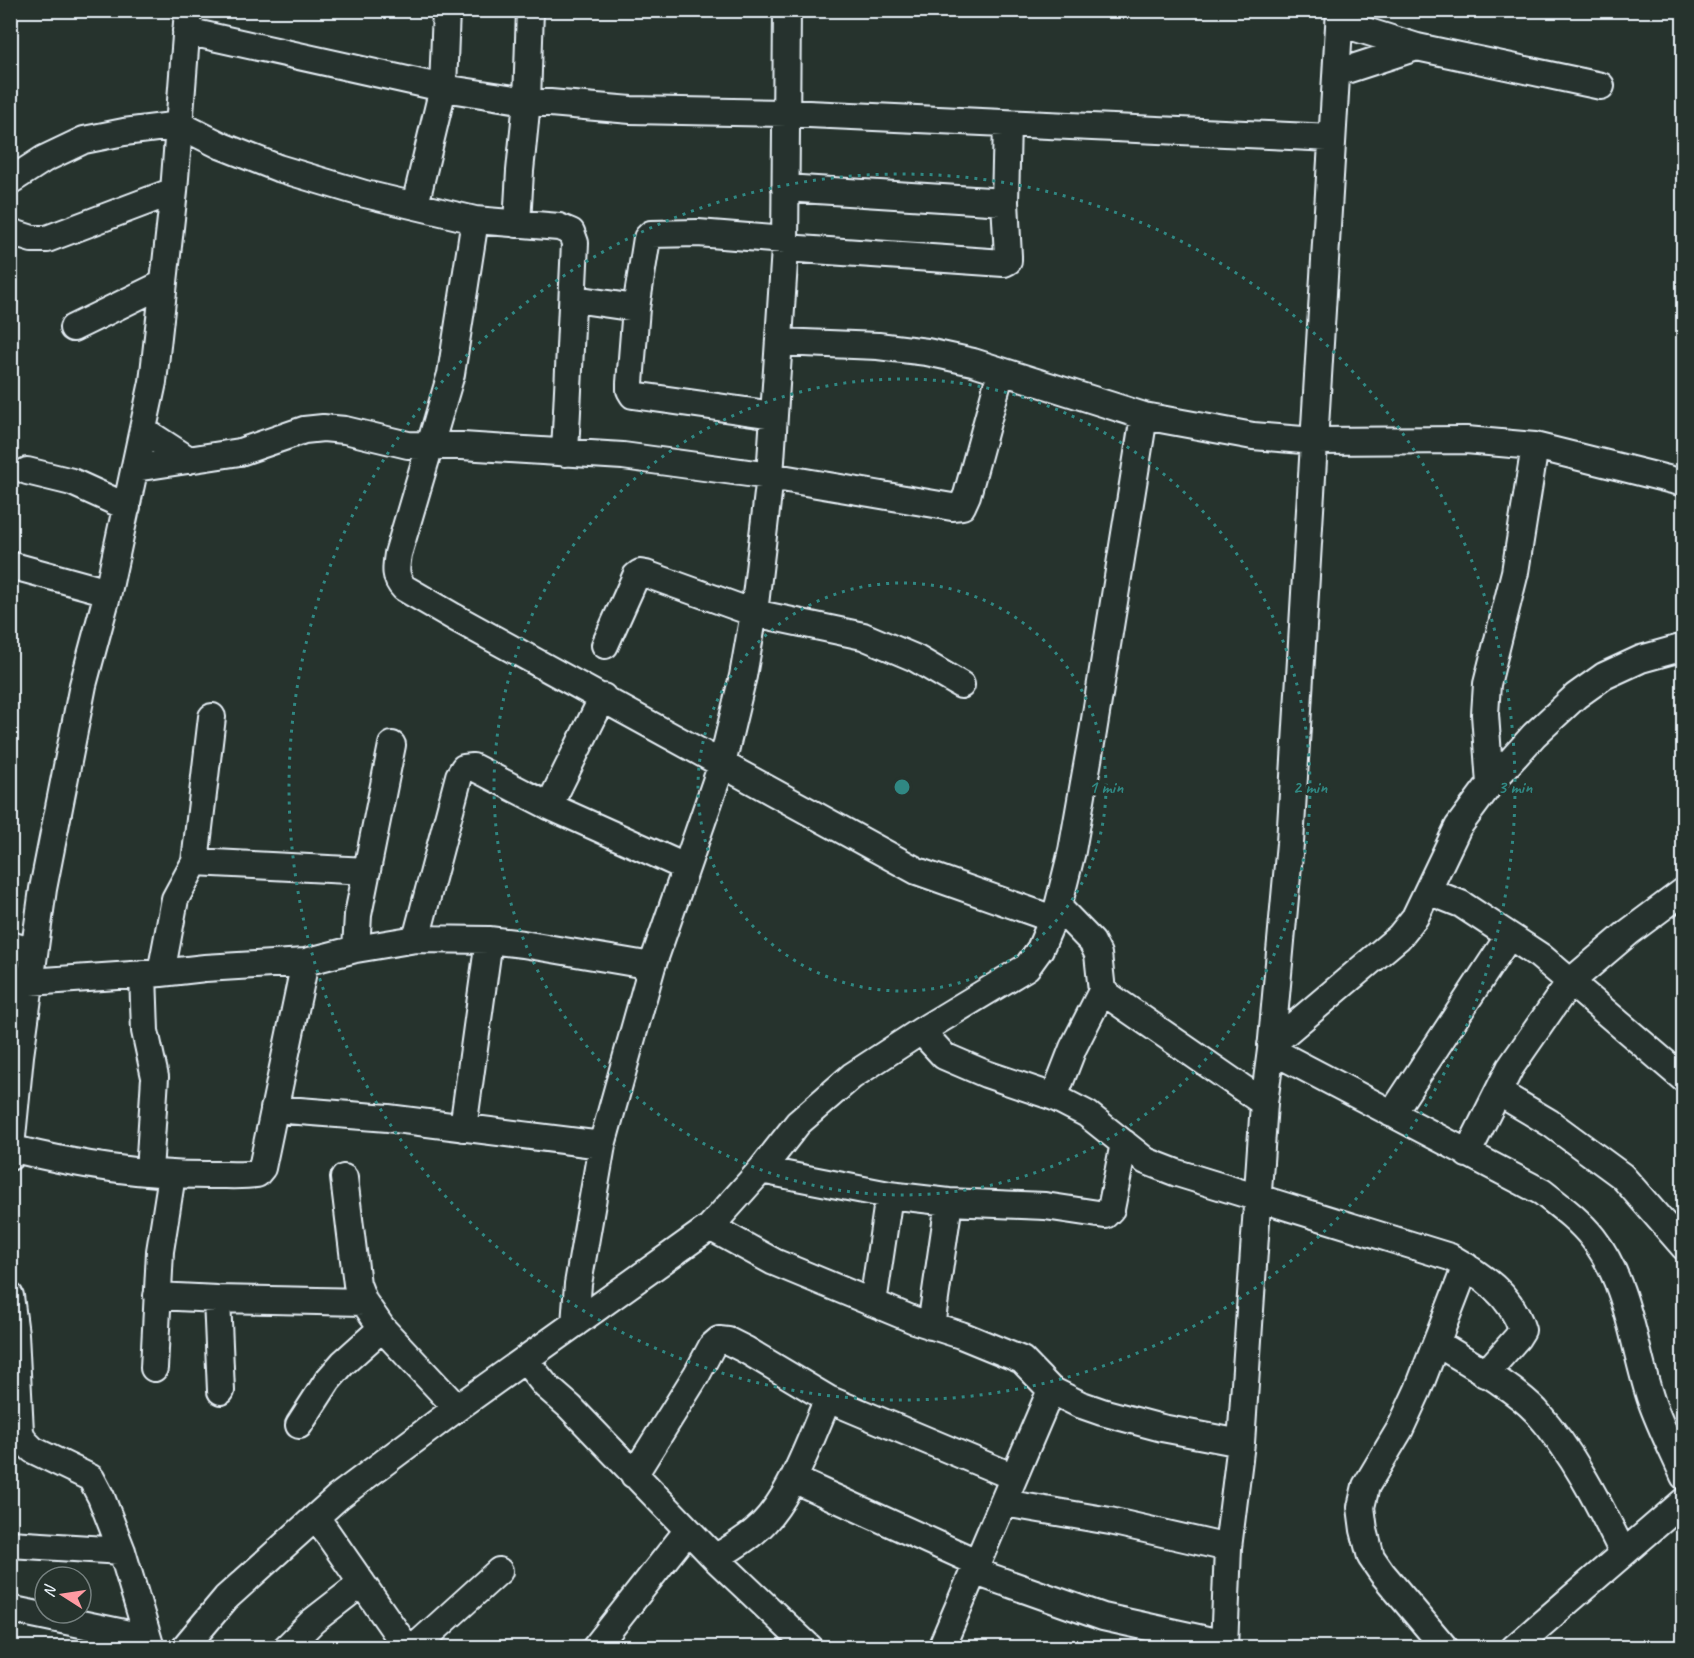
<svg xmlns="http://www.w3.org/2000/svg" width="1694" height="1658" font-family="Caveat,sans-serif">
	<rect width="100%" height="100%" fill="#26332d"/>
	<filter id="ink" filterUnits="userSpaceOnUse"><feTurbulence type="fractalNoise" baseFrequency=".0167" numOctaves="2"/><feDisplacementMap in="SourceGraphic" scale="12" xChannelSelector="R" yChannelSelector="G"/><feConvolveMatrix kernelMatrix="1 2 1 2 8 2 1 2 1" color-interpolation-filters="sRGB"/></filter>
	<g filter="url(#ink)">
		<g fill="none" stroke-linecap="round" stroke-linejoin="round">
			<g stroke="#e8f1f8" stroke-width="30">
				<path id="minor" d="M1340,23L1417,47L1601,86
					M186,31L443,88L527,101L631,110L787,113L1332,138
					M1337,73L1417,47
					M10,181L44,159L84,140L124,132L180,125L222,146L278,168L365,194L475,220L559,227L571,232L575,243L565,453
					M785,188L1005,202
					M415,205L443,88L446,10
					M475,220L451,374L398,554C396,567 394,578 404,588L454,617L917,871L1053,919
					M517,224L520,171L527,101L530,10
					M10,232L32,239H47L174,191
					M785,248L1004,263L1008,261V256L1005,202L1007,124
					M574,299L636,308
					M73,328L163,284
					M779,342L878,346L927,352L973,362L1144,416L1253,436L1315,441L1466,440L1535,446L1684,483
					M773,415L633,395L630,390V383L636,308L647,238L651,234L698,233L785,240
					M143,430L189,460
					M135,468L240,452L304,430L323,428L345,430L408,445L462,446L623,456L770,476L952,507L962,506L967,495L1001,371
					M27,471L72,482L127,507
					M10,565L108,592
					M605,645L636,576L640,573L646,574L754,613L863,636L915,658L961,685
					M1490,784L1485,714L1487,684L1515,572L1535,446
					M549,806L603,697
					M195,862L212,717
					M1428,891L1461,904L1540,956L1684,1079
					M416,939L459,776L464,768L473,767L549,806L685,867
					M10,945L34,952
					M356,949L358,915L392,745
					M161,973L175,899L195,862L367,871
					M143,974L145,1031L155,1077L149,1172
					M30,982L161,973L205,968L305,962L356,949L416,939L489,940L523,944L652,966
					M1102,991L1264,1103
					M921,1031L944,1056L986,1074L1054,1097L1087,1114L1146,1161L1177,1173L1450,1257C1480,1274 1512,1295 1522,1330L1517,1338L1485,1374
					M1271,1045L1399,937L1415,917L1458,827L1490,784L1534,735L1576,696L1604,676L1641,659L1684,647
					M1271,1050L1542,1192C1560,1206 1579,1220 1593,1238C1629,1284 1633,1346 1651,1400C1660,1426 1673,1451 1684,1476
					M1498,1092L1550,1123L1622,1176L1684,1247
					M1054,1097L1073,1048L1102,991L1098,954L1092,942L1058,907
					M274,1109L388,1118L602,1145
					M1392,1114L1509,936
					M463,1128L489,940
					M10,1148C77,1165 147,1176 216,1175C229,1175 243,1176 257,1174L262,1168L305,962
					M1467,1154L1510,1068L1569,983L1629,932L1684,891
					M10,1157L20,1056L43,889L83,685L108,592L153,382L174,191L188,10
					M761,1170L889,1195L949,1202L1045,1206L1105,1215L1111,1209L1124,1143
					M344,1178L357,1284L364,1302L382,1328L457,1408
					M710,1227L774,1262L914,1320L961,1335L1022,1360L1051,1390L1079,1404L1102,1412L1162,1428L1241,1443
					M10,1296L15,1334L20,1432L24,1441L33,1450L91,1478L101,1497L122,1551L151,1648
					M157,1296L217,1299L364,1302
					M217,1299L221,1391
					M873,1303L889,1195
					M575,1324L578,1284L602,1145L652,966L722,764L743,676L754,613L770,476L785,248L787,10
					M931,1326L949,1202
					M1437,1343C1467,1362 1511,1385 1536,1411C1573,1452 1599,1504 1623,1553
					M525,1360L546,1386L570,1407L715,1558L810,1648
					M154,1368L160,1251L172,1175
					M299,1425L328,1380L343,1363L382,1328
					M634,1475L697,1374L712,1346L719,1340L728,1341L746,1350L828,1399L1014,1477
					M793,1479L976,1562
					M1004,1503L1110,1521L1228,1548
					M316,1517L407,1648
					M10,1544L122,1551
					M715,1558C728,1550 742,1542 754,1532C790,1503 809,1441 828,1399
					M973,1571L1103,1617L1225,1644
					M14,1610L148,1638
					M184,1648L226,1598L338,1497L457,1408L710,1227L761,1170L798,1123L852,1076L921,1031L1027,967L1040,949L1058,907L1072,851L1093,732L1144,416
					M286,1648L313,1621L362,1583
					M414,1648L499,1571
					M595,1648L688,1530
					M941,1648L1051,1390
					M1224,1648L1228,1548L1241,1443L1264,1103L1271,1050L1290,843L1340,10
					M1445,1648L1382,1573L1371,1557L1364,1530L1361,1507L1366,1486L1400,1429L1418,1390L1466,1266
					M1514,1648L1684,1501"/>
			</g>
			<use href="#minor" stroke="#26332d" stroke-width="26"/>
		</g>
	</g>
	<g fill="none" stroke="#308883" stroke-width="3" stroke-dasharray="3 6">
		<circle cx="902" cy="787" r="204"/>
		<circle cx="902" cy="787" r="408"/>
		<circle cx="902" cy="787" r="613"/>
	</g>
	<circle cx="902" cy="787" r="9" fill="#308883" stroke="#26332d" stroke-width="3"/>
	<g font-size="18" text-anchor="middle" font-weight="bold" fill="#308883" stroke="#26332d" stroke-width="5" stroke-linejoin="round" paint-order="stroke">
		<text x="1106" y="793">1 min</text>
		<text x="1310" y="793">2 min</text>
		<text x="1515" y="793">3 min</text>
	</g>
	<rect width="1694" height="1658" fill="none" stroke="#26332d" stroke-width="36"/>
	<rect x="18" y="18" width="1658" height="1622" fill="none" stroke="#e8f1f8" stroke-width="2" filter="url(#ink)"/>
	<g transform="translate(63 1595) rotate(282)"><circle r="28" fill="#26332d" stroke="#747f7e" stroke-width="1.5"/>
	<path d="M0-4.5L10 22L0 15L-10 22Z" fill="#ff9aa2"/>
	<text y="-9" font-size="16" font-weight="bold" text-anchor="middle" fill="#e8f1f8">N</text>
	</g>
</svg>
